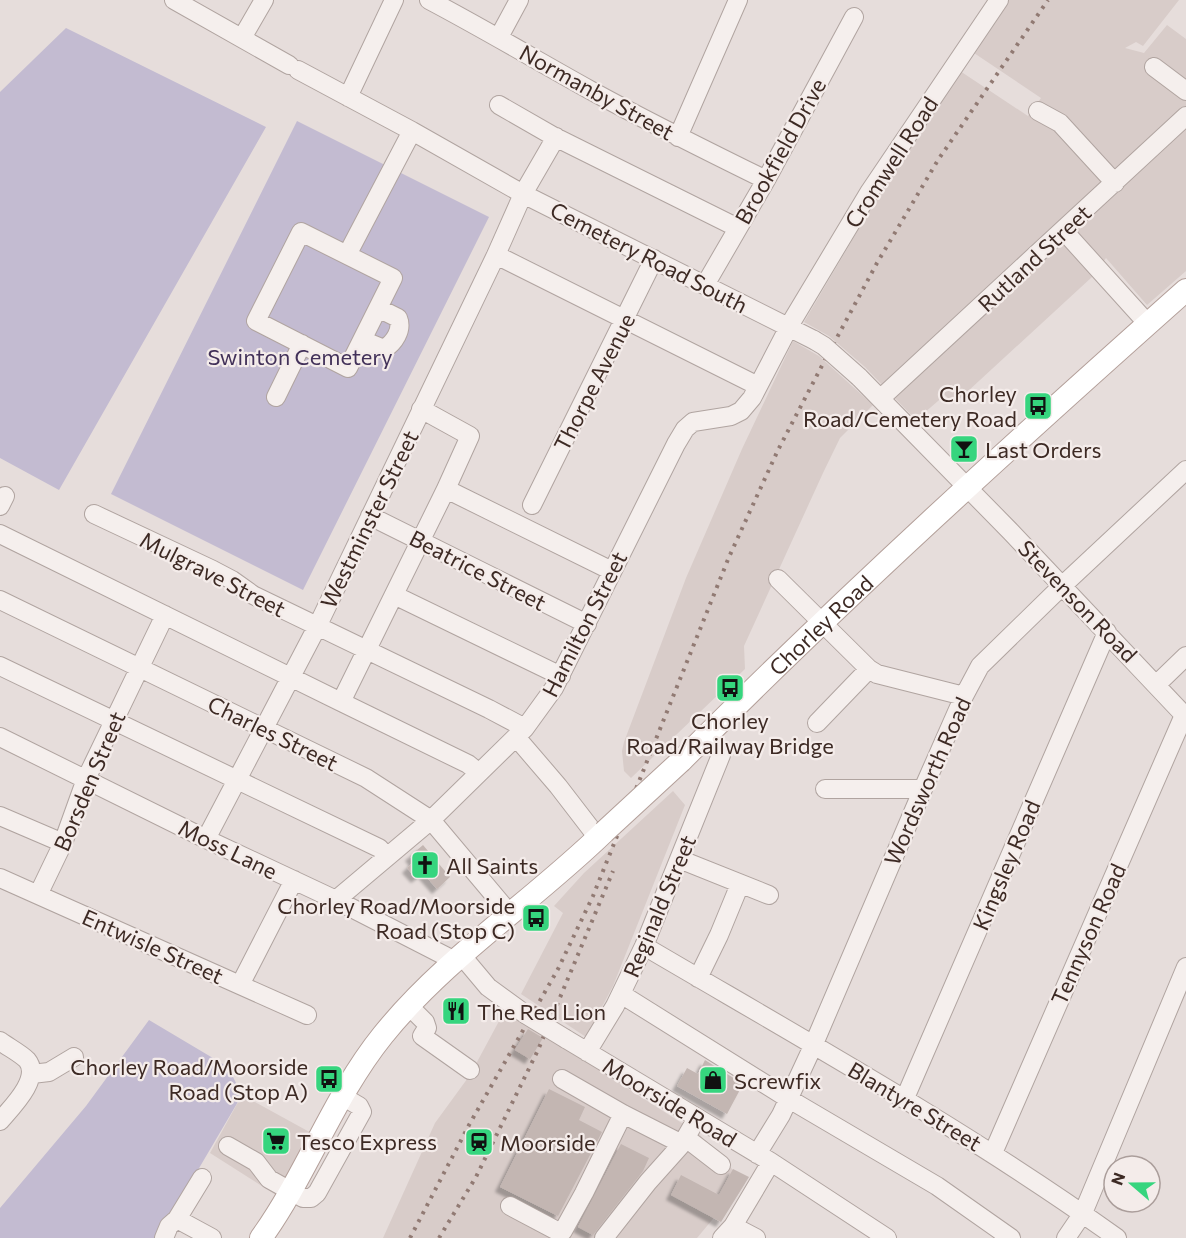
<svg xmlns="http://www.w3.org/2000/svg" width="1186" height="1238" font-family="Commissioner,sans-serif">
	<defs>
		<filter id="shadow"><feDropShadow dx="-5" dy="5" stdDeviation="1.5" flood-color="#0004"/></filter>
	</defs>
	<rect width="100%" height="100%" fill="#e6dddb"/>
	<path fill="#d8ccc9" d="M1008,0H1179L1143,46L1136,42L1125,48L1144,53L1167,25L1186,39V271L1147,305L1106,258L1092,277L954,404L945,395L916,420L865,367L829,336L804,322L897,164L960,71L1028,116L1041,98L971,51Z
		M793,341L819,356L873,405L840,438L823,473L744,646L745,669L631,778L624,771L622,751L624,742L686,578L742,449Z
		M673,791L685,805L613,986L586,1037L521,994L563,913L554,906L584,873Z
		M505,1010L699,1134L733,1170L717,1214L697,1238H383L435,1123L470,1075Z
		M242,1095L315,1135L279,1197L210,1153Z"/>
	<path fill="#c3bbd1" d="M66,28L266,127L59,490L0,458V92Z
		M297,121L489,217L303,590L111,494Z
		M149,1020L228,1067L242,1095L158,1238H0V1208L86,1106Z"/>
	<path fill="#c3b6b2" filter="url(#shadow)" d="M423,845L450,877L437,889L423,873L416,878L407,868L414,861L410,856Z
		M528,1029L543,1038L530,1059L515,1050Z
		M705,1060L743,1084L727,1114L677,1086L687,1068L698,1074Z
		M549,1089L585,1107L579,1120L602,1132L558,1216L500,1187Z
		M621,1144L649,1158L643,1171L593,1235L578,1227Z
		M733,1169L749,1177L721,1222L671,1195L681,1175L719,1195Z"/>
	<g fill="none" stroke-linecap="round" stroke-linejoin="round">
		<g stroke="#b0a4a0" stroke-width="20">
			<path id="minor" d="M174,0L289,65
				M429,0C484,29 536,60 590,90C648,122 707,151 766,180
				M499,37L519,0
				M242,38L264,0
				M1154,67L1186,91
				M298,70L412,131L523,194L814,340
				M348,97L394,0
				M499,105L553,136L738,228
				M1038,111L1060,123L1115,183
				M678,137L738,0
				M1064,231L1148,324
				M301,232L393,278L348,368L256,321Z
				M347,255L412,131
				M496,255L758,386
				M705,285L766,180L854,17
				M362,340L384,349C394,343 403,330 398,318L378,308
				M859,377L1011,532L1186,717
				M276,397L302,344
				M881,398L1186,116
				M421,409L470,436L446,489
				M532,505L654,259
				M0,506L5,496
				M94,514L213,570L232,580L253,595L489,709L525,728
				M370,516L587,624
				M0,534L341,702L446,489L612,571
				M778,579L869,669L877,674L964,696
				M394,595L561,676
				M0,600L366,778L431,820L510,914
				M0,666L379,848L387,857
				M1157,684L1186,656
				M341,702L468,764L479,773
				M817,723L869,669
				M0,737L206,839L336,900L455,961
				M516,737L558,786L598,838
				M825,789H923
				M0,816L63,843
				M206,839L317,627L496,255L523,194L556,137
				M679,859L769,895
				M0,878L307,1015
				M38,895L63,843L86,779L165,615
				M336,900L431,820L525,728L554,688L676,444L685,429L693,422L731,416L741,411L752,398L792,321L870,191L999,0
				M644,946C804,1040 966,1130 1117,1238
				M462,956L488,987L525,1014
				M698,978L719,935L740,884
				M240,985L294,880
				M621,994L789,1099L937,1186L1011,1238
				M409,1006L425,1022L427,1028L422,1036L470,1070
				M566,1039L771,1162L887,1238
				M0,1041C8,1047 20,1053 27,1060C42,1078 11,1108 0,1121
				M587,1052L615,1006L644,946L721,755
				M32,1074L49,1072L74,1057
				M562,1079L623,1114L682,1144L697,1118
				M905,1098L1107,632
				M686,1138L721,1165
				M228,1146L256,1162L269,1179L303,1198H311L317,1193L362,1112L359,1106L342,1096
				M993,1153L1184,715
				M757,1154L781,1115L813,1046L923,789L964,696L980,666L1062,586L1186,470
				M510,1206L559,1232L563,1231L584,1193L623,1114
				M177,1219L202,1178
				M733,1226L756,1238
				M164,1238L169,1226L177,1219L212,1238
				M604,1238L648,1182L682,1144
				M722,1238L733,1226L771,1162
				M1066,1238L1083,1213L1186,967"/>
		</g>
		<g stroke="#b39f99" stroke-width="24">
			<g id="major">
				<path id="s1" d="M681,761C843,598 1014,443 1186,290"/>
				<path d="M261,1238C307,1174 333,1097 383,1035C446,957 532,902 604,832"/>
			</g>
		</g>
		<use href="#minor" stroke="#f5efed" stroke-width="18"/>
		<use href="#major" stroke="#fff" stroke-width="22"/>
		<path stroke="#917a73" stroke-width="4" stroke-dasharray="3 6" stroke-linecap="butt" d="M410,1238L469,1125L558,969L593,896L729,557L778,450L826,358L877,263L938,160L1048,0
			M439,1238L476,1177L538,1050L613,871"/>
		<g stroke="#b0a4a0" stroke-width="20" stroke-linecap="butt">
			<path id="minor-bridge" d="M814,340L824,346L859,377
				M525,1014L566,1039"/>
		</g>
		<g stroke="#b39f99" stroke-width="24" stroke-linecap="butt">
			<path id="major-bridge" d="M604,832L681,761"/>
		</g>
		<use href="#minor-bridge" stroke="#f5efed" stroke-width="18"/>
		<use href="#major-bridge" stroke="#fff" stroke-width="22"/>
	</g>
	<defs>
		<g id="bus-square" transform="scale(1.5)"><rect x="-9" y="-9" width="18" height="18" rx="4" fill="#36d57e" stroke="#f4ecea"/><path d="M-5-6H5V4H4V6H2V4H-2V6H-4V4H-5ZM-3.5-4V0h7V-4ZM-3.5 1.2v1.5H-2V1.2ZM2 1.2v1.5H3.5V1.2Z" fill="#111"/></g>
		<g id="bar-square" transform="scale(1.5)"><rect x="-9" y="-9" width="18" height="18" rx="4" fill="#36d57e" stroke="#f4ecea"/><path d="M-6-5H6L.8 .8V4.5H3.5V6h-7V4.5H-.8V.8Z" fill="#111"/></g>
		<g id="church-square" transform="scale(1.5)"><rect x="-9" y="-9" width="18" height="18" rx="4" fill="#36d57e" stroke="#f4ecea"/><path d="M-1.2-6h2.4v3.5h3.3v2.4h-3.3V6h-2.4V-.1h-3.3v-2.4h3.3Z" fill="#111"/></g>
		<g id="restaurant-square" transform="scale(1.5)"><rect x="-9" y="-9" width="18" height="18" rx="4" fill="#36d57e" stroke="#f4ecea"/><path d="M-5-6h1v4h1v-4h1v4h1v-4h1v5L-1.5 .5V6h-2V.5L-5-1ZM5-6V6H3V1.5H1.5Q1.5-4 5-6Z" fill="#111"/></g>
		<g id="shop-square" transform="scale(1.5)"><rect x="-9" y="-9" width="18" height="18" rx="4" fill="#36d57e" stroke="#f4ecea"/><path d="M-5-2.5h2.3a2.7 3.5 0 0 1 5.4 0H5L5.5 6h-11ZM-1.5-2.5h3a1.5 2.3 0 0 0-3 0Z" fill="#111"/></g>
		<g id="supermarket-square" transform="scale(1.5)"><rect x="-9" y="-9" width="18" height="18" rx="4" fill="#36d57e" stroke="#f4ecea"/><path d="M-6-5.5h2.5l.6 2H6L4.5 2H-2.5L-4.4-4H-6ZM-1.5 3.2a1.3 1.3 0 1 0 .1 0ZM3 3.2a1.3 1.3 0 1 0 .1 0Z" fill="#111"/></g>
		<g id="station-square" transform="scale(1.5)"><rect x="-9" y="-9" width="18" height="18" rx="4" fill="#36d57e" stroke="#f4ecea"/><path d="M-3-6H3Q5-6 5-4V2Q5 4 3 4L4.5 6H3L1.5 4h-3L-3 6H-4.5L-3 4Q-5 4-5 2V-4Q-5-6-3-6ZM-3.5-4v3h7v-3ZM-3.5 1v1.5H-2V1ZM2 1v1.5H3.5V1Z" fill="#111"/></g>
	</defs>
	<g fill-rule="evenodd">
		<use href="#bus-square" x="1038" y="406"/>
		<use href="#bar-square" x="964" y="449"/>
		<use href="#bus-square" x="730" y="688"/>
		<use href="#church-square" x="425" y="865"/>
		<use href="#bus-square" x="536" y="918"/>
		<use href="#restaurant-square" x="456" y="1011"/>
		<use href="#bus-square" x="329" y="1079"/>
		<use href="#shop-square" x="713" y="1080"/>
		<use href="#supermarket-square" x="276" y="1141"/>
		<use href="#station-square" x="479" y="1142"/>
	</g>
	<g text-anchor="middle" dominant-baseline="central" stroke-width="4.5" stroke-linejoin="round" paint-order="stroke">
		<g font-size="22" fill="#3d2a24" stroke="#f4ecea">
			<text transform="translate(597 92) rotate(29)">Normanby Street</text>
			<text transform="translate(780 151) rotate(-61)">Brookfield Drive</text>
			<text transform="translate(891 162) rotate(-57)">Cromwell Road</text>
			<text transform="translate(649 257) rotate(27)">Cemetery Road South</text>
			<text transform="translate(1034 258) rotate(-43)">Rutland Street</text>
			<text transform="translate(594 382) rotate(-63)">Thorpe Avenue</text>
			<text transform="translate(369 519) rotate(-64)">Westminster Street</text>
			<text transform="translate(478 570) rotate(27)">Beatrice Street</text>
			<text transform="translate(213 574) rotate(27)">Mulgrave Street</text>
			<text transform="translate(1078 601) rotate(46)">Stevenson Road</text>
			<text transform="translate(584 624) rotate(-63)">Hamilton Street</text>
			<text stroke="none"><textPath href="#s1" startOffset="195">Chorley Road</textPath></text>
			<text transform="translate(273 733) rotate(26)">Charles Street</text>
			<text transform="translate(89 781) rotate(-67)">Borsden Street</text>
			<text transform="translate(927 781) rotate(-66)">Wordsworth Road</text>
			<text transform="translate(228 849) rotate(26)">Moss Lane</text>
			<text transform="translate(1006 865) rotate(-67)">Kingsley Road</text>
			<text transform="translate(659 906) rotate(-67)">Reginald Street</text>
			<text transform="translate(1088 934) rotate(-66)">Tennyson Road</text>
			<text transform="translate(153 946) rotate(24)">Entwisle Street</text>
			<text transform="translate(670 1102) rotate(31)">Moorside Road</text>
			<text transform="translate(915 1106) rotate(31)">Blantyre Street</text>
		</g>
		<g font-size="22" fill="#423159" stroke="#f4ecea">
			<text x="300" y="356">Swinton Cemetery</text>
		</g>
		<g font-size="22" fill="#3d2a24" stroke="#f4ecea" text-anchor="start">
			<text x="1017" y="393" text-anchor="end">Chorley<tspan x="1017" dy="25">Road/Cemetery Road</tspan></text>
			<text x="985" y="449">Last Orders</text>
			<text x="730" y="720" text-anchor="middle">Chorley<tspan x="730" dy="25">Road/Railway Bridge</tspan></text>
			<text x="446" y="865">All Saints</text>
			<text x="515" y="905" text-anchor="end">Chorley Road/Moorside<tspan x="515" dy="25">Road (Stop C)</tspan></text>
			<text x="477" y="1011">The Red Lion</text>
			<text x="308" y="1066" text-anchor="end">Chorley Road/Moorside<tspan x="308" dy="25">Road (Stop A)</tspan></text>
			<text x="734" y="1080">Screwfix</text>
			<text x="297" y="1141">Tesco Express</text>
			<text x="500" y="1142">Moorside</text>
		</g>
	</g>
	<g transform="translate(1132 1184) rotate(290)"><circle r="28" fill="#f4ecea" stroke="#ab9e9b" stroke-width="1.5"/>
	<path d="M0-4.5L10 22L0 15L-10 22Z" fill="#36d57e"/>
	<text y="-9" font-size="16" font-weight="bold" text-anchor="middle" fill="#3d2a24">N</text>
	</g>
</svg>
